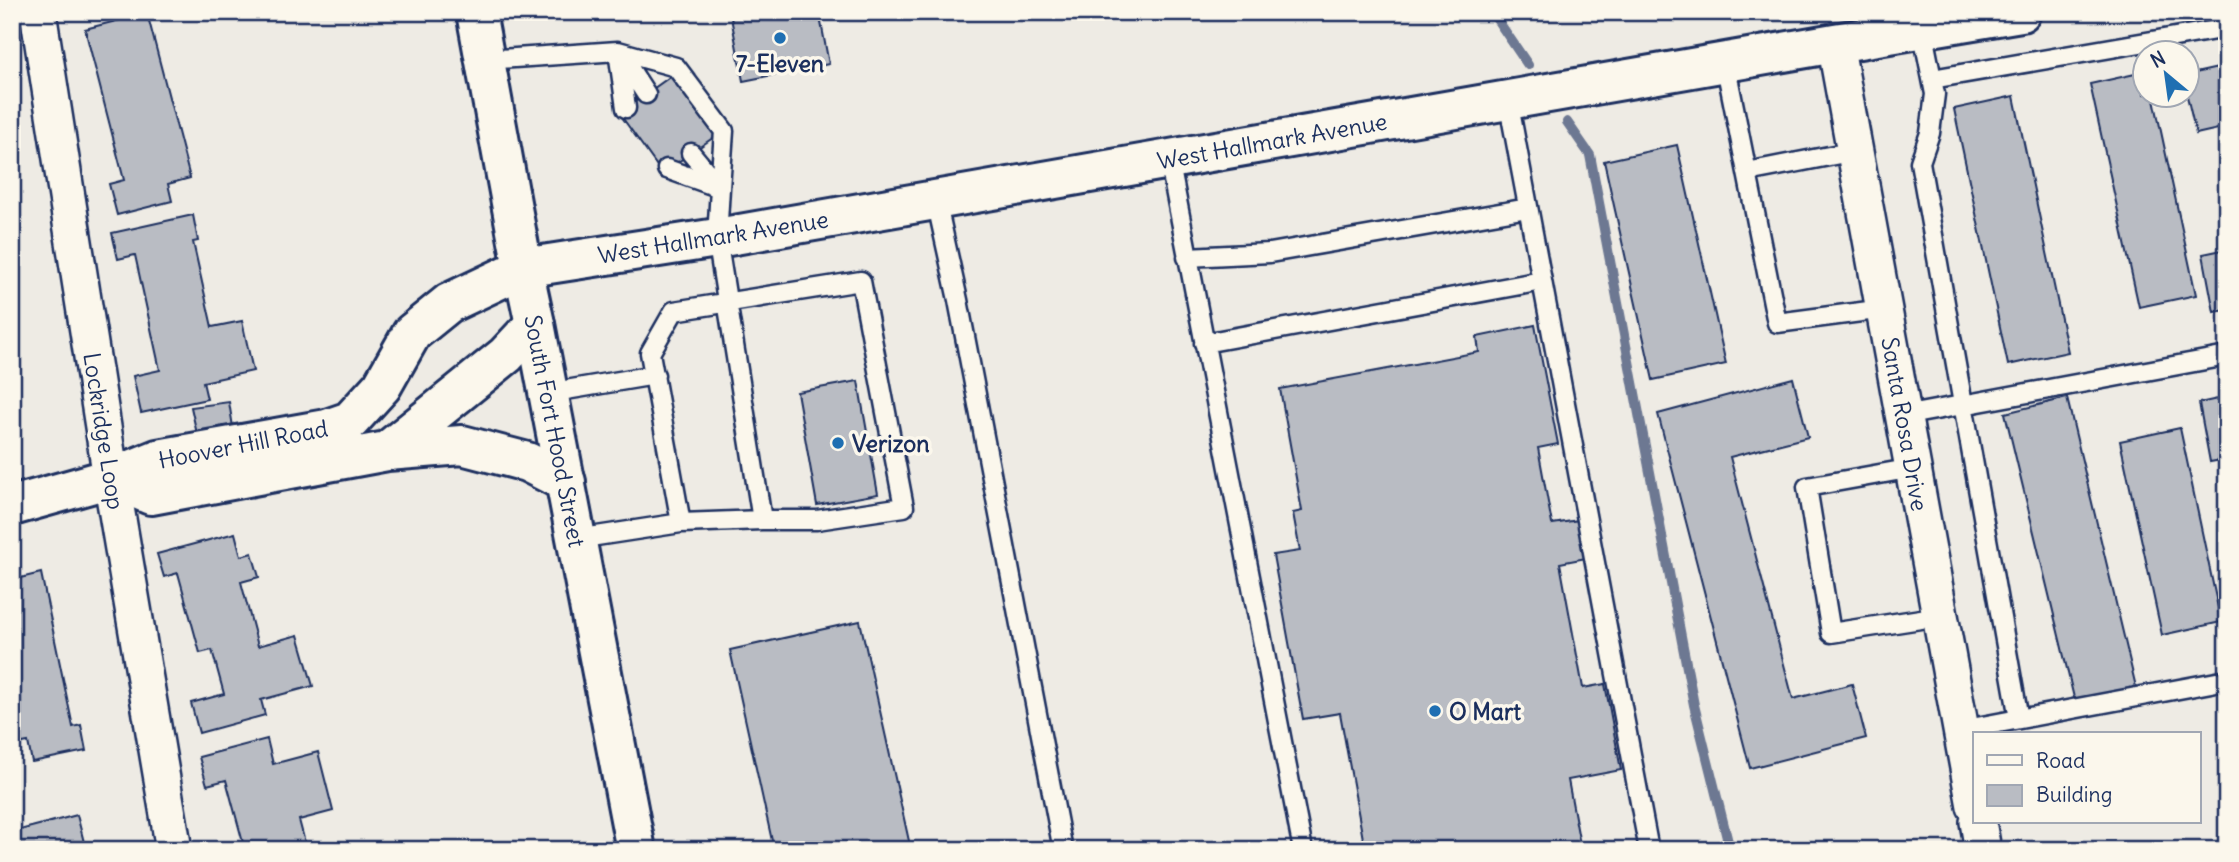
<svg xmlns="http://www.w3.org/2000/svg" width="2239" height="862" font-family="Delius,sans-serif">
	<rect width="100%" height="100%" fill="#eeebe4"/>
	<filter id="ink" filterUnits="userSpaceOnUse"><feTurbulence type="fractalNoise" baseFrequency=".0143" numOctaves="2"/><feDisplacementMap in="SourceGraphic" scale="14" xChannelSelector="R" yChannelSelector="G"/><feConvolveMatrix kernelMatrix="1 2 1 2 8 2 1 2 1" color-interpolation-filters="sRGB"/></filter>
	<g filter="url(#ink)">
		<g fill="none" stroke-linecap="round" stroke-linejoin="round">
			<path stroke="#6d7892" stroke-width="10" d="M1492,12L1528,65
				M1567,122L1590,155L1694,705L1730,850"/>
		</g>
		<path fill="#b9bcc3" stroke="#1b2f5e" stroke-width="2" d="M730,12H819L829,64L743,81Z
			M147,13L190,178L168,184L172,201L117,215L109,184L124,180L85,29Z
			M2227,66V127L2196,134L2186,92V75Z
			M2144,72V94H2153L2196,295L2139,307L2090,84Z
			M674,74L717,135L662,173L619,113Z
			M2014,96L2068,352L2008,365L1954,109Z
			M1677,145L1726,364L1653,380L1604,161Z
			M193,215L198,241L193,242L212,327L242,321L253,371L203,382L207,399L141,413L133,376L160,370L135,255L118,259L112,233Z
			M2227,249V310L2214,312L2203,254Z
			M1535,325L1558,444L1538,448L1552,524L1579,520L1586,558L1560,563L1583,688L1605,684L1621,770L1568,780L1581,850H1365L1340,713L1303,719L1273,555L1300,551L1293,513L1302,511L1280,389L1479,352L1477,337Z
			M1793,378L1808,437L1730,457L1793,699L1852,684L1866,738L1750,768L1658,414Z
			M858,381L878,494L817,505L797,392Z
			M2227,397V459L2210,462L2199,403Z
			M2067,398L2136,687L2075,702L2005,413Z
			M229,402L233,427L197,434L191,407Z
			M2180,428L2221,622L2162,635L2120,441Z
			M235,533L241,556L252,553L259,577L241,582L258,646L298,635L313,686L261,700L265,715L199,733L191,703L224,694L212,650L200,653L178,573L164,577L157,554Z
			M41,573L73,727L81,725L86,751L32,762L28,742L12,745V580Z
			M860,621L911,850H774L730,650Z
			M267,739L273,764L318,752L333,811L299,820L307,850H245L226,780L207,785L199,757Z
			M77,815L86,850H12V832Z"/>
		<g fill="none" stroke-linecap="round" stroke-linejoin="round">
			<g stroke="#1b2f5e" stroke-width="23">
				<path id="service" d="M1922,29L1935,94L1930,133L1920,162L2019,719
					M618,51L676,67L724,131L720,188
					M620,54L646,94
					M484,60L618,51L626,108
					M1725,62L1777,323L1884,309
					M1932,79L2227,28
					M1508,100L1649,850
					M691,153L720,188
					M1169,159L1303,850
					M667,169L720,188L717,238L762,520H817L904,507L861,281L674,311L650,353L681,523
					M1747,172L1855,151
					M936,200L958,300L1063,850
					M1187,257L1270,253L1528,208
					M1204,343L1542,281
					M548,393L655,375
					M1903,416L2227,356
					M1913,468L1807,487L1831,633L1940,616
					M577,539L681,523L762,520
					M1961,730L2227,680"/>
			</g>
			<g stroke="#1b2f5e" stroke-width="40">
				<path id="minor" d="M38,12L111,478L174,850
					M1835,43L1975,806
					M1978,822L1983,850"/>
			</g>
			<g stroke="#1b2f5e" stroke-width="44">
				<path id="tertiary" d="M387,451L462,445L527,462L566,482
					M111,478L151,495L387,451L506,355L535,324
					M12,506L111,478L158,459L327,429L350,421L382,386L412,333L449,303L523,268L717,238L1835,43L2021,12"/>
			</g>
			<g stroke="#1b2f5e" stroke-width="44">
				<path id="secondary" d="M476,12L523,268L535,324L636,850"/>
			</g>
			<use href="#service" stroke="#fbf7ec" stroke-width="18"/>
			<use href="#minor" stroke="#fbf7ec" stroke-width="35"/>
			<use href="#tertiary" stroke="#fbf7ec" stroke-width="38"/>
			<use href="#secondary" stroke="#fbf7ec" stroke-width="38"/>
		</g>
	</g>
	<g fill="#1f6fb2" stroke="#fbf7ec" stroke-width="2.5">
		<circle cx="780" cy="38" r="7"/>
		<circle cx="838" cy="443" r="7"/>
		<circle cx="1435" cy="711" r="7"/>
	</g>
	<g text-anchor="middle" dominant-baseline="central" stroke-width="7" stroke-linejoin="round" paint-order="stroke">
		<g font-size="23" font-weight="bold" fill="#1b2f5e" stroke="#fbf7ec" text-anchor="start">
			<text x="780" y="63" text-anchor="middle">7-Eleven</text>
			<text x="852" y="443">Verizon</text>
			<text x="1449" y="711">O Mart</text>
		</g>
		<g font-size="23" fill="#1b2f5e" stroke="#fbf7ec">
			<text transform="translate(1272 141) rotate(-10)">West Hallmark Avenue</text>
			<text transform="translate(713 237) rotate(-9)">West Hallmark Avenue</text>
			<text transform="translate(1905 424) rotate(80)">Santa Rosa Drive</text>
			<text transform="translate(104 431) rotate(81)">Lockridge Loop</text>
			<text transform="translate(555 431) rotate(79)">South Fort Hood Street</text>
			<text transform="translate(243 444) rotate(-11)">Hoover Hill Road</text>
		</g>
	</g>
	<rect width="2239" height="862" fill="none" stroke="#fbf7ec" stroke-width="42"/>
	<rect x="21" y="21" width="2197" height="820" fill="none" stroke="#1b2f5e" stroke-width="2.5" filter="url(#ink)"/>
	<rect x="1973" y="732" width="228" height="91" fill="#fbf7ec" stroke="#a1a7b3" stroke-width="2"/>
	<rect x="1987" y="755" width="35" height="10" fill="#fbf7ec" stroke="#a1a7b3" stroke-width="2"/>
	<text x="2036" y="768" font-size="21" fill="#1b2f5e">Road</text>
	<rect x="1987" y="785" width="35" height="21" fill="#b9bcc3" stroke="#a1a7b3" stroke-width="2"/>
	<text x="2036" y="802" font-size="21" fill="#1b2f5e">Building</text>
	<g transform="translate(2166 74) rotate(331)"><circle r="33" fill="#fbf7ec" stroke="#a1a7b3" stroke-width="2"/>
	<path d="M0-5L12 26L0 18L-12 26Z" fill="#1f6fb2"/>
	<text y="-10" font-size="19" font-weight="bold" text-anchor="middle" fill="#1b2f5e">N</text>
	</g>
</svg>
